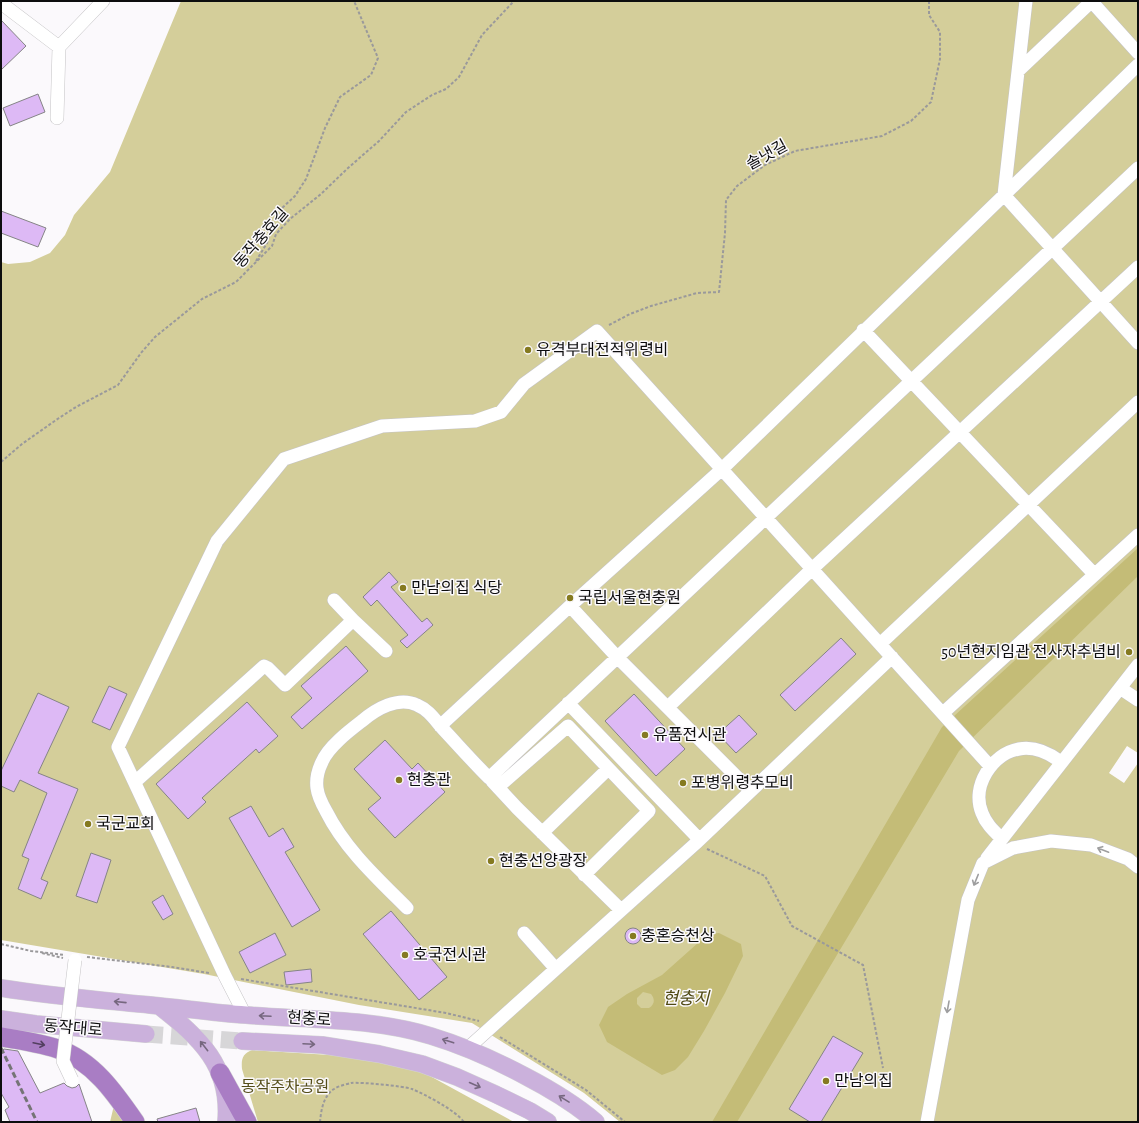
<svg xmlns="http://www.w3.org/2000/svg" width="1139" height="1123" font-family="'Alegreya Sans','Noto Sans KR',sans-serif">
	<rect width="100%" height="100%" fill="#fbf9fc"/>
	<path fill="#d4ce9a" d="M181,1H1138V753L1127,746L1109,773L1124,783L1138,763V1122H620L584,1093L472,1023L359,1005L204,974L1,940V262L8,264L30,262L50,253L65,235L74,215L110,172Z
		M252,1050L346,1056L419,1070L514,1122H258L242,1069C241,1058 243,1054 252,1050Z
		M115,1101L129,1122H110Z"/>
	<path fill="#c4bc77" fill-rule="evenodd" d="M1138,548V576L959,751L737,1122H712L942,727Z
		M719,933L741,944L743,956L725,993L704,1031L688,1057L675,1070L662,1075L607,1042L599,1025L608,1007L627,994L662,975L708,934ZM643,992L651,994C655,999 655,1004 649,1008H641L637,1004V998Z"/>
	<path fill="#ddb9f5" stroke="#858486" d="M1,20L26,46L1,70Z
		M38,94L45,112L10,126L3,108Z
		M1,211L46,228L38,247L1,233Z
		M389,572L398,582L391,587L422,622L427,618L433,625L407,648L400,641L408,635L377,600L371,606L363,597Z
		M841,638L856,654L795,711L780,695Z
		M346,646L368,671L302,729L291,717L312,698L301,686Z
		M109,686L127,694L110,730L92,722Z
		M38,693L69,707L38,773L78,789L41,879L48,882L41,899L18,889L29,859L22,856L47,793L20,780L14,792L1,786V771Z
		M634,694L685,749L656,776L605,721Z
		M247,702L278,736L259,753L256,749L202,798L206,802L188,819L156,784Z
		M739,715L757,734L736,753L718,734Z
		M385,740L412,769L418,763L445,792L395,838L368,809L381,798L354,769Z
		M251,806L269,837L283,828L294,847L285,852L320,910L292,927L229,818Z
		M91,853L111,860L97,903L76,896Z
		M163,895L173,914L163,920L152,902Z
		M391,911L447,977L419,1000L363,934Z
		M625 936a8 8 0 1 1 16 0a8 8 0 1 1-16 0Z
		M275,933L286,955L250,973L239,952Z
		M311,969L312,982L286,985L284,972Z
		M833,1036L863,1053L821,1122H810L789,1109Z
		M4,1049L18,1051L40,1093L64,1083L67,1086L72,1088L76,1087L79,1084L92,1122H10L5,1110L9,1107L1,1093V1051Z
		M196,1108L200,1122H158L157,1119Z"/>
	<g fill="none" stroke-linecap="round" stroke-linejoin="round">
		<path stroke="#d7d6d8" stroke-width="17" stroke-dasharray="17 8" stroke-linecap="butt" d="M146,1034L242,1041"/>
		<g stroke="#c5c4c6" stroke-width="14">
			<path id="minor" d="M1026,1L1004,195L1138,343
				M1092,2L1138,53
				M1,3L59,47L57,118
				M59,47L103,1
				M1018,71L1092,1
				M863,330L1094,574
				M334,600L353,620
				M570,606L617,657L751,791
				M880,644L1138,402
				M1120,688L1138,700
				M568,703L699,839
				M668,707L812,569L1138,267
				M943,713L1138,535
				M440,726L570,606L722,469L1138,65
				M492,781L517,808L621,910
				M135,782L264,666L268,668L285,685L353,620L386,651
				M498,787L568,726L649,811L584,875
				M542,833L608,769
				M1002,839C994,831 986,824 982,813C971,786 992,754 1019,749C1035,746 1049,753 1061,762
				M987,858L1138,665
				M407,908C377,878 345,849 326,811C322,804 318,796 317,788C316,780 318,770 322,762C328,747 349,731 362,721C376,709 398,696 417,705C429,710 435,720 443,729C458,745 473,762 489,778L1138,168
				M524,933L556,969
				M245,1015L225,976L118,747L217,541L284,459L382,426L475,421L501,412L524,384L597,331L990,766
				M468,1048L695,844L892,657
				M927,1122L968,900L983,863L1013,848L1051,841L1091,845L1128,859L1138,867"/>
		</g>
		<g stroke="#d3d3d4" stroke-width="18">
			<path id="major" d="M1,988C50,996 100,1000 150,1005C182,1008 214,1013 246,1015C306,1020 373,1018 431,1036C464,1046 495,1060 525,1076C550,1089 575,1104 596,1122
				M159,1006C200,1038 231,1066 226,1122
				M1,1019L36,1024L146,1034
				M242,1041L322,1045L379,1054L422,1064L457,1077L495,1094L530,1111L548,1122"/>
		</g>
		<g stroke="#d3d3d4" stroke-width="20">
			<path id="highway" d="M1,1037C20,1040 40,1043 58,1049C93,1061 115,1093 135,1122
				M220,1073L247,1122"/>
		</g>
		<path stroke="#9a999b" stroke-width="2" stroke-dasharray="3 2" stroke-linecap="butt" d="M256,261L267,243L272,225L281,209L295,196L306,179L325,128L340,97L371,75L378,58L354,1
			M609,325L630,314L651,306L697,293L719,292L725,233L726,200L737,186L765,165L795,151L882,136L911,121L931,102L940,59V32L929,15V1
			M1,462L22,444L59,418L76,407L118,385L141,353L155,337L202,299L236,282L272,246L276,234L290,219L321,194L348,168L379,141L406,112L432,95L446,89L459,77L482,35L514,1
			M707,849L765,876L792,926L863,965L883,1068
			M1,944L31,951L65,955
			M42,953L63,958
			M87,957L172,967L209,973
			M241,979L446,1013L479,1021
			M500,1037L586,1090L625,1122
			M320,1122C321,1111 323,1096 334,1089C338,1086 347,1084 351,1083C362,1082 403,1086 412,1089C426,1095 455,1110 464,1122"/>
		<use href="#minor" stroke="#fff" stroke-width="13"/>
		<use href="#major" stroke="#cbb1dc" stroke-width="17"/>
		<use href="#highway" stroke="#a97dc4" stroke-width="19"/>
		<path stroke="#757476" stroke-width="3" stroke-dasharray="6 3" stroke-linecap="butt" d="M1,1048L37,1122"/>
		<g stroke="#c5c4c6" stroke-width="14" stroke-linecap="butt">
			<path id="minor-bridge" d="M72,1080L63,1061L75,960"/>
		</g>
		<use href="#minor-bridge" stroke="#fff" stroke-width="13"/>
	</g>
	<defs><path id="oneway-shaft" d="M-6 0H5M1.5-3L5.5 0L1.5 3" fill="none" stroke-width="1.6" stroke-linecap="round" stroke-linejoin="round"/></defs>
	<g stroke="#9e9e9f">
		<use href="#oneway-shaft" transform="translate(1103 850) rotate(-159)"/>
		<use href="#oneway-shaft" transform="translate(976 880) rotate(112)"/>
		<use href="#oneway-shaft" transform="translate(948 1007) rotate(100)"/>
	</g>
	<g stroke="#76677f">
		<use href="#oneway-shaft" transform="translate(120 1002) rotate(-174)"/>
		<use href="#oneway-shaft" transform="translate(265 1016) rotate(-177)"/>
		<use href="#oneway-shaft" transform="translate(448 1041) rotate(-162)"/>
		<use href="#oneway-shaft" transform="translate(309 1044) rotate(3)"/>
		<use href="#oneway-shaft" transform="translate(204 1046) rotate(-128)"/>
		<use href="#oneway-shaft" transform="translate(475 1085) rotate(24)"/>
		<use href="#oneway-shaft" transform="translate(564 1099) rotate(-148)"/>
	</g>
	<use stroke="#533f60" href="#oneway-shaft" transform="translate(39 1044) rotate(12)"/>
	<g fill="#857a20" stroke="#fbf9fc" stroke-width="1.5">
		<circle cx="528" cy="350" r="4"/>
		<circle cx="403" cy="588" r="4"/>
		<circle cx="570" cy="598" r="4"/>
		<circle cx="1129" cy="652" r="4"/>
		<circle cx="645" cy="735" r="4"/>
		<circle cx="399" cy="780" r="4"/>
		<circle cx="683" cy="783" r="4"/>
		<circle cx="88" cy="824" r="4"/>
		<circle cx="491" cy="861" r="4"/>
		<circle cx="633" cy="936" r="4"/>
		<circle cx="405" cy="955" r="4"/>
		<circle cx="826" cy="1081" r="4"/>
	</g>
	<g text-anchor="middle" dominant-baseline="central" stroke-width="3" stroke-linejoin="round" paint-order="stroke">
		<g font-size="16" fill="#0d0d0e" stroke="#fbf9fc">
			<text transform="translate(767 155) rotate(-29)">솔냇길</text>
			<text transform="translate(261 238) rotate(-49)">동작충효길</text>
			<text transform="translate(309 1019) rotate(4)">현충로</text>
			<text transform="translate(73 1028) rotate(5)">동작대로</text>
		</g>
		<g font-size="16" fill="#0d0d0e" stroke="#fbf9fc" text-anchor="start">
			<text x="536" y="350">유격부대전적위령비</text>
			<text x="411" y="588">만남의집 식당</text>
			<text x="578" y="598">국립서울현충원</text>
			<text x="1121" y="652" text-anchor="end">50년현지임관 전사자추념비</text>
			<text x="653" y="735">유품전시관</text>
			<text x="407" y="780">현충관</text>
			<text x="691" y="783">포병위령추모비</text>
			<text x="96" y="824">국군교회</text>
			<text x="499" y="861">현충선양광장</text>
			<text x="641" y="936">충혼승천상</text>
			<text x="413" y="955">호국전시관</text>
			<text x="834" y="1081">만남의집</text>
		</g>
		<g font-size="16" fill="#554e1a" stroke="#fbf9fc">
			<text x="285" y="1087">동작주차공원</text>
		</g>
		<g font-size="17" font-style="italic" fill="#4f4914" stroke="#fbf9fc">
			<text x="686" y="998">현충지</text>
		</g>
	</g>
	<rect width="1139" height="1123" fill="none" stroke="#0d0d0e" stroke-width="4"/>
</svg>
